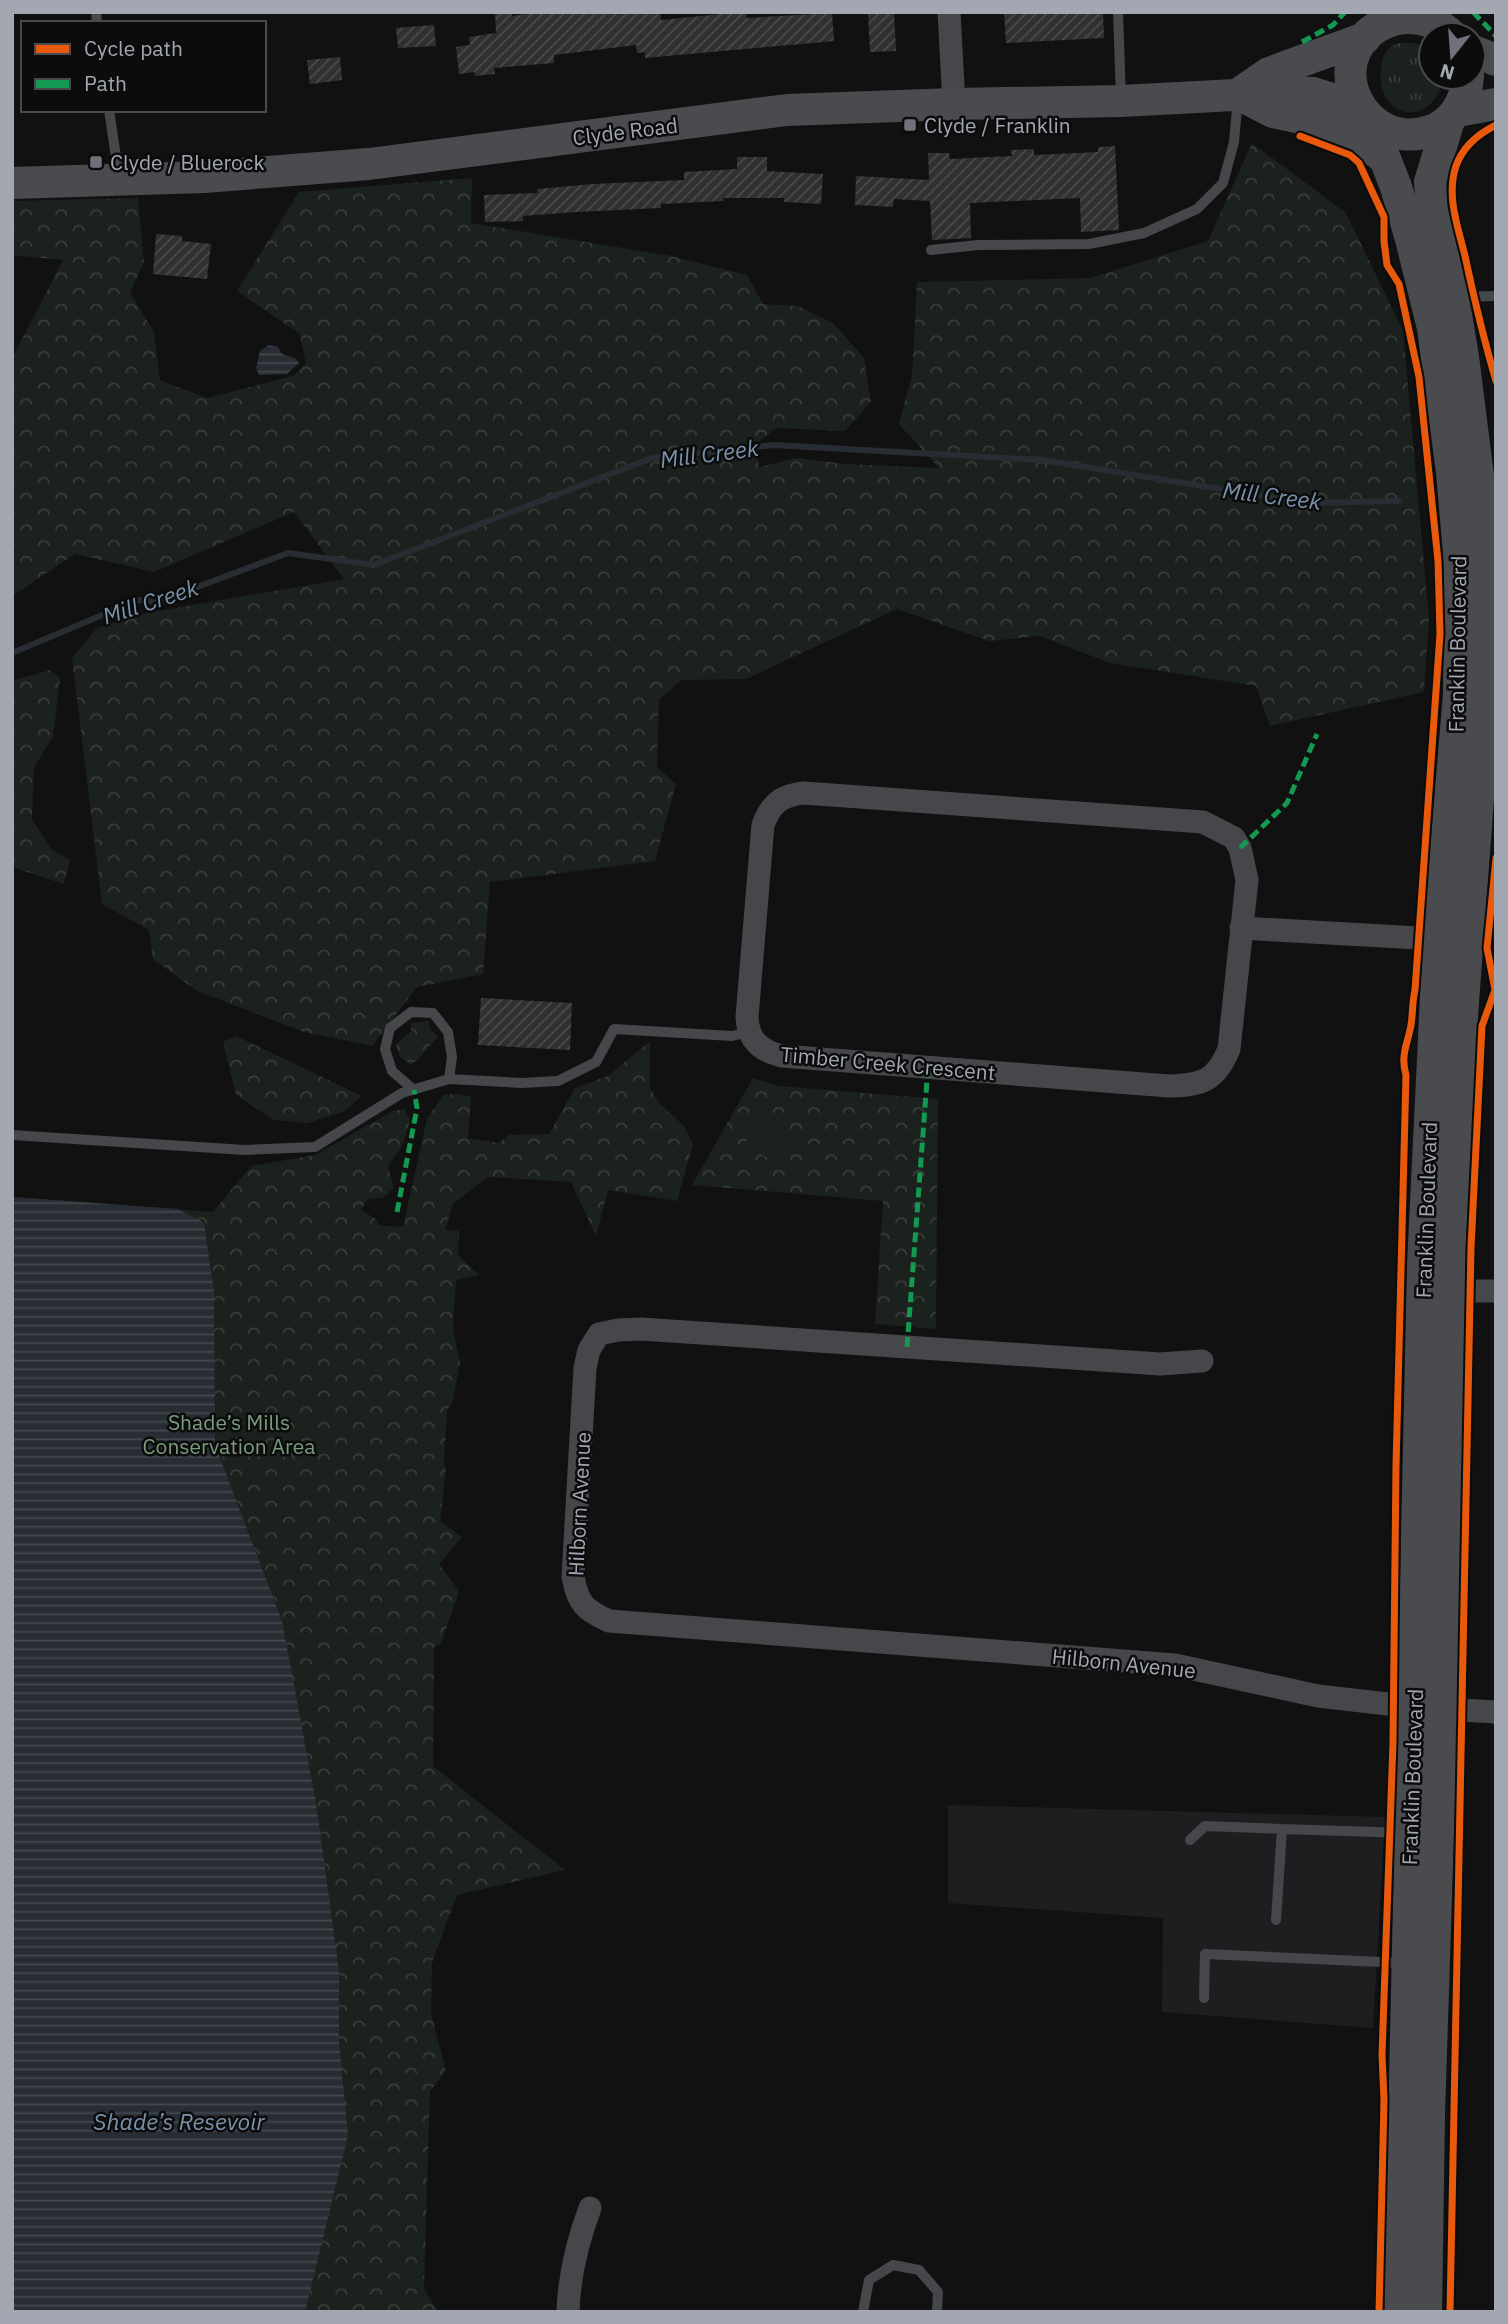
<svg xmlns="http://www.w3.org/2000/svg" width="1508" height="2324" font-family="'IBM Plex Sans',sans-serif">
	<defs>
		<pattern id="grass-tufts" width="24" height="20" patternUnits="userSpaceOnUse" patternTransform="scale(1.75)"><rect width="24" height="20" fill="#1b211c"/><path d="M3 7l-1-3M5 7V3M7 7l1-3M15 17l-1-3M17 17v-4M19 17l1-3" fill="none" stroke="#393e3b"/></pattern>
		<pattern id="forest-crowns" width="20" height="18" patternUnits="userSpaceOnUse" patternTransform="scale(1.75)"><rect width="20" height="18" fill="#1b211c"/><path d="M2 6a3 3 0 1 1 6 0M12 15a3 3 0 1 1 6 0" fill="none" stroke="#393e3b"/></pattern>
		<pattern id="water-rules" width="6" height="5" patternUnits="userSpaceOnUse" patternTransform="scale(1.75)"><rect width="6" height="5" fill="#282d34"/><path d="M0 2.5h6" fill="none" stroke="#44494f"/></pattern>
		<pattern id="building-hatch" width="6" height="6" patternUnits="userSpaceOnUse" patternTransform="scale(1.75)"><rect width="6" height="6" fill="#303032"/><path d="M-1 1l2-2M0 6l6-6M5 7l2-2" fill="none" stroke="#4b4b4d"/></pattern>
	</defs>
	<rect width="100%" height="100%" fill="#111112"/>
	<path fill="#1e1e20" d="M948,1805L1385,1817L1373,2028L1162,2012L1163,1918L948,1903Z"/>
	<path fill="url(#grass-tufts)" d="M1398,43H1415L1431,50V77H1443C1435,129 1375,122 1381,68C1382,55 1386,49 1398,43Z"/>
	<path fill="url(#forest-crowns)" d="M1252,143L1346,213L1403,331L1429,618L1424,692L1270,726L1256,686L1110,663L1040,636L989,641L897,609L746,679L681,680L659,700L657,767L676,784L655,861L490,882L483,974L417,987L372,1046L304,1032L197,991L153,959L149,930L102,904L72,658L97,628L146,613L344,579L294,512L154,572L75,554L12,596V353H15L63,260L13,255L12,201L138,198L144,262L130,293L154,332L160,380L207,398L293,376L306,363L300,334L237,291L299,192L472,178L471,223L671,256L747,275L763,304L798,306L833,323L864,358L871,402L845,431L776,428L756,444L759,467L797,458L845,464L939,468L899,424L912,376L917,282L1090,278L1208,241Z
		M50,670L60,679L53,737L34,767L32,819L51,849L70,860L64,884L12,867V681Z
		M429,1021L430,1029L438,1037C428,1046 422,1057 411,1065L400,1057L396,1045L411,1031V1023Z
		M236,1036L362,1096L343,1112L308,1123L274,1120L236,1095L223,1042Z
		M650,1041V1088L661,1105L684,1126L693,1144L677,1201L608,1190L596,1236L571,1182L488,1177L453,1204L445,1230L459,1231L458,1255L479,1275L456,1280L453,1329L460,1363L452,1404L447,1409L444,1464L446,1469L440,1521L462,1537L439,1564L459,1591L441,1644L434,1647L433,1766L565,1870L457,1895L432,1962L431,2013L446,2071L430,2091L424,2288L438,2312H12V1197L213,1212L251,1166L315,1155L393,1111L405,1109L410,1121L403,1144L388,1167L394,1188L382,1198L367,1199L361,1210L376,1219L378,1225L403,1227L427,1119L443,1095L458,1094L471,1097L468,1138L499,1143L509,1135L549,1134L575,1088L608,1076Z
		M753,1078L779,1086L938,1099L936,1329L875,1324L883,1201L692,1185Z"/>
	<path fill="#1b211c" d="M758,1120L789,1137L775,1162L744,1145Z"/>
	<path fill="url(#water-rules)" d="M269,345L278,347L282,354L295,358L299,363L287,374L259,375L256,368L260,351Z
		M12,1197L178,1209L204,1223L214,1292L215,1445L282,1621L316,1803L339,1971V2043L348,2135L305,2312H12Z"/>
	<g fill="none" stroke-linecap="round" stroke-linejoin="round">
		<path stroke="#282d34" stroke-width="6" d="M12,653L138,600L157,602L288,553L374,565L652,458L774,445L1042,460L1307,503L1399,501"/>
	</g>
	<path fill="url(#building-hatch)" d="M495,12H512V16L540,12H660L661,20L741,12H746L747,18L832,13L834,41L645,58V52L637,53L636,45L554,55V63L494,68L495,74L475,76L474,72L459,74L456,47L470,45L469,37L496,33Z
		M872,12H894L896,51L870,52L868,14Z
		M1004,12H1103L1104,38L1006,43Z
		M434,25L436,46L398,48L396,28Z
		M340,57L342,80L310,84L307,60Z
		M1115,146L1119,230L1081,232L1080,198L970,203L971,238L932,240L930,201L894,199L893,207L855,205L856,176L929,180L928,153H949L950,159L1012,156L1011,150L1034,149V155L1098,152V147Z
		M737,157H767V171L823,174L821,204L784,202V198H723V201L661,204V208L576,212L523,216V221L485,222L484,195L538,193L537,189L593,184L684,180V172L737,169Z
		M156,234L182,236V241L211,244L207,279L153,274Z
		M481,998L572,1003L570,1050L478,1045Z"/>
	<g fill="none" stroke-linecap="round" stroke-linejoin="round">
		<path stroke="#46474a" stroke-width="10" d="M96,12L97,23
			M1118,12L1121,98
			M109,110L119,177
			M931,250L978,245L1089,244L1144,233L1197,209L1223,183L1234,142L1238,97
			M1455,297L1496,296
			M414,1090L392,1071L385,1049L390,1028L411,1012L433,1013L448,1032L452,1057L449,1079
			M12,1135L245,1150L315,1147L402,1093L449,1079L522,1083L558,1081L596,1062L614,1029L732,1036L748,1032
			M1190,1840L1205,1826L1282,1829
			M1276,1920L1282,1829L1408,1833
			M1204,1998L1205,1954L1404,1963
			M863,2312L869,2280L893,2265L919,2270L938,2292L937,2312"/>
		<path stroke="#46474a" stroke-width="23" d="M949,12L954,104
			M804,793L1203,822L1234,838L1240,848L1247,880L1229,1049C1216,1081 1202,1085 1169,1086L782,1056C760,1051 748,1040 747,1017L763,825C771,804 781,795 804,793Z
			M1241,928L1418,938L1439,935
			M1468,931L1496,925
			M1449,1291H1496
			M1202,1361L1160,1364L641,1329L618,1330L599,1334L589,1350L585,1368L573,1577C578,1604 585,1610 609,1621L1175,1665L1318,1696L1414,1707
			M1442,1709L1496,1712
			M568,2312C569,2275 577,2243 590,2208"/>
		<path stroke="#4a4b4e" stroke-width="32" d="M1451,35C1439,23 1423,18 1407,18C1396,18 1386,22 1377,27C1319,64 1365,153 1430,131C1454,123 1466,100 1468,77
			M1473,51L1496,60
			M1240,93L1269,73L1365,38
			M1246,98L1273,112L1306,119L1360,140L1383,157
			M1457,111L1496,104
			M1370,120L1396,187L1411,239L1433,328L1452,472L1459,554L1460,611L1459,694L1439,935L1423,1265L1400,2312
			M12,183L204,177L369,164L787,110L954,104L1121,101L1290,92L1313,93L1360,108
			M1426,2312L1429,2114L1442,1709L1450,1240L1462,1016L1486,689L1487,611L1481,500L1463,357L1453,297L1432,211L1430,182L1449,120"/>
		<path stroke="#139951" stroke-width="5" stroke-dasharray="10 5" stroke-linecap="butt" d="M1473,12L1496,36
			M1302,42L1333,25L1345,12
			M1240,848L1287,803L1317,734
			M397,1212L417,1108L414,1090
			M907,1347L928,1067"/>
		<g stroke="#0c0c0d" stroke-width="11">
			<path id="cycleway" d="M1496,125C1478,134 1463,146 1456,166C1446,196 1458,227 1465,256C1474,298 1484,340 1496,381
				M1300,136L1350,155L1359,163L1384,217V241L1387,265L1399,284L1419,377L1438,561L1440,634L1415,990C1412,1002 1413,1013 1411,1025C1408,1043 1400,1055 1406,1075L1396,1466L1393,1742L1382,2055L1384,2100L1379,2312
				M1450,2312L1471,1248L1482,1026L1495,990L1487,948L1496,858"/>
		</g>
		<use href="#cycleway" stroke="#e8590c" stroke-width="7"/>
	</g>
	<g fill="#6f727a" stroke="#0c0c0d" stroke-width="2.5">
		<rect x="903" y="118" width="14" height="14" rx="3.5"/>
		<rect x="89" y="155" width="14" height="14" rx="3.5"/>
	</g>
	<g text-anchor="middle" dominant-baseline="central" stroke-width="5" stroke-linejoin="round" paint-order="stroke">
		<g font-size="21" fill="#a2a7b2" stroke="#0c0c0d" text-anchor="start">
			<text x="924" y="125">Clyde / Franklin</text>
			<text x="110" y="162">Clyde / Bluerock</text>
		</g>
		<g font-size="21" fill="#a2a7b2" stroke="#0c0c0d">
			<text transform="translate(625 131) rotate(-7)">Clyde Road</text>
			<text transform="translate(1457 644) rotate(-89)">Franklin Boulevard</text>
			<text transform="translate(888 1063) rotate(5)">Timber Creek Crescent</text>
			<text transform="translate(1426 1210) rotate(-88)">Franklin Boulevard</text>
			<text transform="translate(579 1504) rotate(-87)">Hilborn Avenue</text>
			<text transform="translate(1124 1663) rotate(6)">Hilborn Avenue</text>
			<text transform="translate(1412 1777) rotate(-88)">Franklin Boulevard</text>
		</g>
		<g font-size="21" fill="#7a9c7d" stroke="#0c0c0d">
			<text x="229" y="1422">Shade’s Mills<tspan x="229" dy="24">Conservation Area</tspan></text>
		</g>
		<g font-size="23" font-style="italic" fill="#7a93ac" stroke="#0c0c0d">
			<text transform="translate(709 453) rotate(-7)">Mill Creek</text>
			<text transform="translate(1272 495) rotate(7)">Mill Creek</text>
			<text transform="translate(150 601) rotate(-18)">Mill Creek</text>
			<text x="179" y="2121">Shade’s Resevoir</text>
		</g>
	</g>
	<rect width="1508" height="2324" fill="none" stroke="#a2a7b2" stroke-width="28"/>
	<rect x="21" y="21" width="245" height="91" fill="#0c0c0d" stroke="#484a4f" stroke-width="2"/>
	<rect x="35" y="44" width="35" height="10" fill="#e8590c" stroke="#484a4f" stroke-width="2"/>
	<text x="84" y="56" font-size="21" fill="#a2a7b2">Cycle path</text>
	<rect x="35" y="79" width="35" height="10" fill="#139951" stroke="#484a4f" stroke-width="2"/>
	<text x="84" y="91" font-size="21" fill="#a2a7b2">Path</text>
	<g transform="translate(1452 56) rotate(197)"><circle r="33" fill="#0c0c0d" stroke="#484a4f" stroke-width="2"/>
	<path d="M0-5L12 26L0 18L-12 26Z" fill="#6f727a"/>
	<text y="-10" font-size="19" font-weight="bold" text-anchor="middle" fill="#a2a7b2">N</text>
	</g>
</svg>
